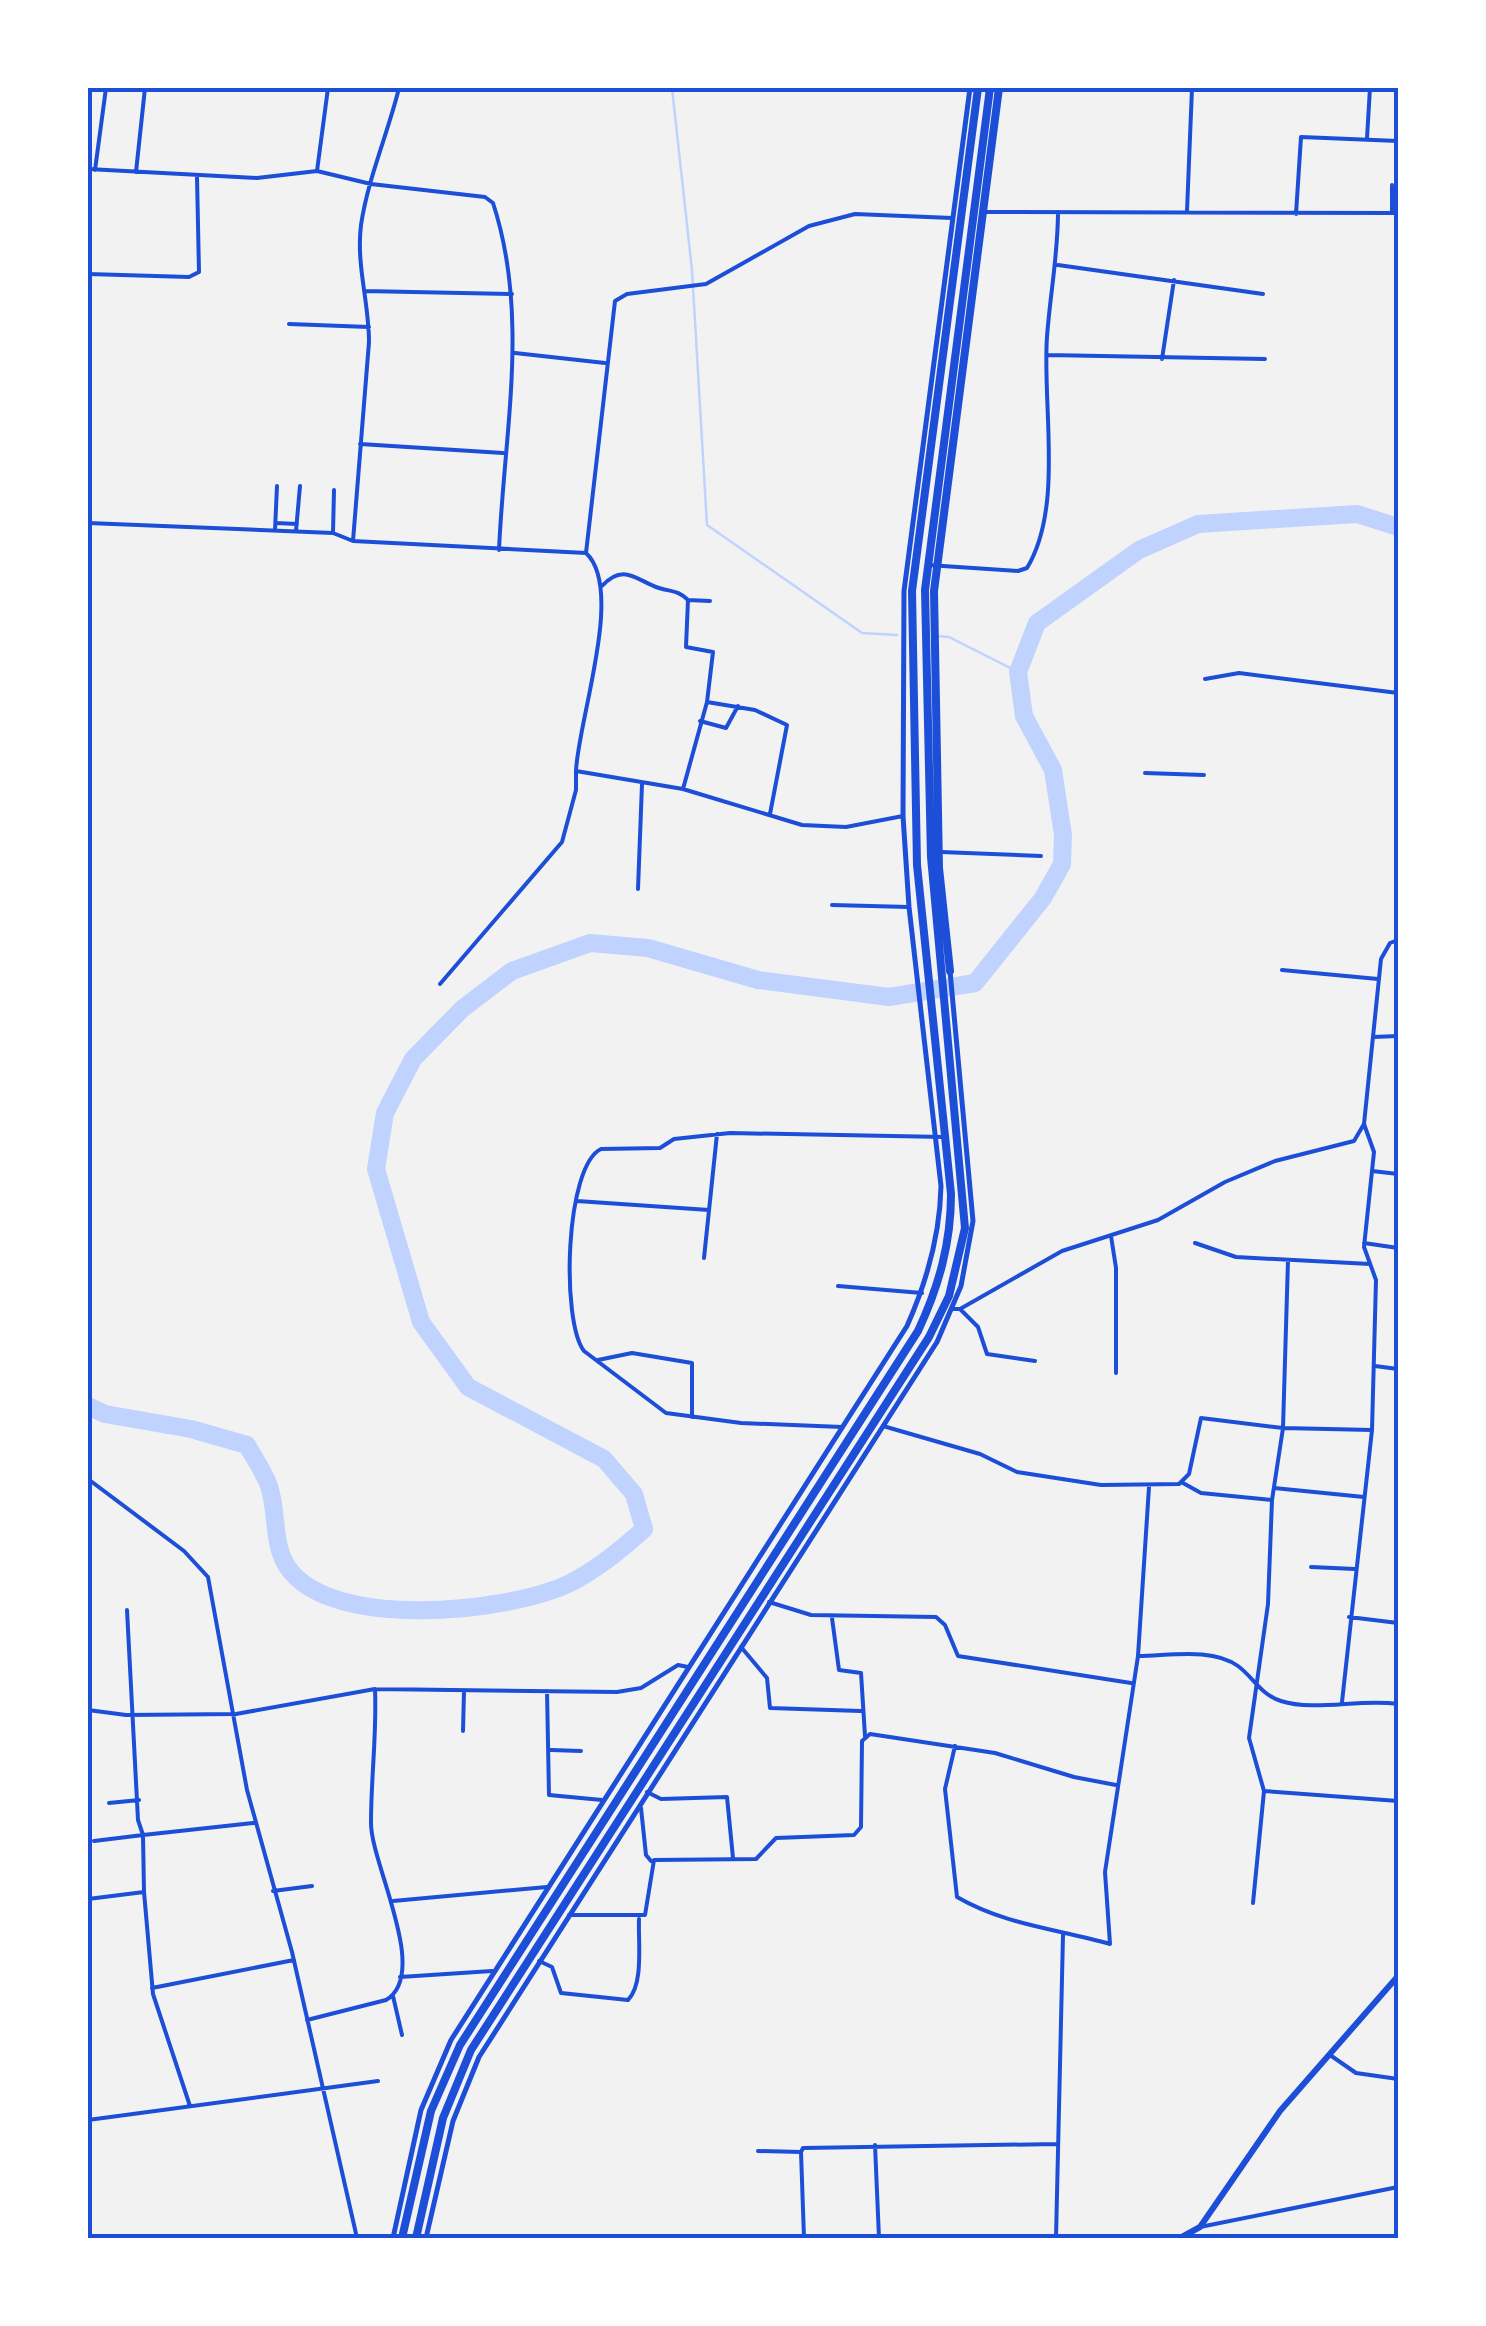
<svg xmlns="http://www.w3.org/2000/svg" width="1486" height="2326" font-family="Cabin,sans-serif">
	<rect width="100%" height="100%" fill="#f2f2f2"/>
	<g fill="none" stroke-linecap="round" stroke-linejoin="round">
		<path stroke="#bfd3fe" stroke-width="2.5" d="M672,88L692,270L707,525L862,633L897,635
			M935,636L949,637L1018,672"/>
		<path stroke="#bfd3fe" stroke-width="18" d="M88,1406L105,1414L191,1429L247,1445C254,1458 264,1472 269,1486C277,1509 273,1539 284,1561C320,1633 509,1613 570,1583C596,1570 622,1549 644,1529L634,1494L604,1459L468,1387L421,1322L376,1169L385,1113L413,1059L462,1009L512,971L590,943L648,948L758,980L889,997L975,983L1043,898L1062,864L1063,835L1053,770L1024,716L1018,672L1037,623L1139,550L1198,524L1357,514L1398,527"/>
		<path stroke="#1d4ed8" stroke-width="4" d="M328,88L317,171L371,184L485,197L493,203C530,316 504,433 499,550
			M1367,138L1370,88
			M88,169L257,178L317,171
			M95,170L106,88
			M136,172L145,88
			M1392,185V213
			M1187,211L1192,88
			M983,212L1398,213
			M1296,214L1301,137L1398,141
			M1058,265L1263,294
			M88,274L189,277L199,272L197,177
			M364,291L512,294
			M289,324L369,327
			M515,353L605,363
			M1047,355L1265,359
			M1162,359L1174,280
			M360,444L503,453
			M88,523L333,533L353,541L586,553
			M276,523L297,524
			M275,530L277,486
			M296,531L300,486
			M333,533L334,490
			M353,541L369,342C369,302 356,265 361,225C368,178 388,133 399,88
			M928,565L1018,571L1027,568C1064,507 1042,405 1047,337C1050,295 1058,255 1058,212
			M602,586C624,562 637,581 659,588C672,592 678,590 688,600L686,647L713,652L707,702L683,789
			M688,600L710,601
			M1205,679L1239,673L1398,693
			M707,702L755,710L787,725L770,814
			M700,721L726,728L738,706
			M1145,773L1204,775
			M903,816L846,827L802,825L683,789L576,771C578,720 625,589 586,553L615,301L627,294L706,284L809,226L855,214L952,218
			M941,852L1041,856
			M638,889L642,784
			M832,905L909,907
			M1282,970L1378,979
			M440,984L562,842L576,790V771
			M1373,1037L1398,1036
			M1372,1171L1398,1174
			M577,1201L709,1210
			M1111,1236L1116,1268V1373
			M1195,1243L1236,1257L1370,1264
			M1364,1243L1398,1248
			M704,1258L717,1134
			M838,1286L922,1293
			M953,1309H960L1062,1251L1158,1220L1225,1182L1275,1161L1354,1141L1364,1124L1381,959L1390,943L1398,940
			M960,1309L978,1327L987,1354L1035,1361
			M598,1360L632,1353L692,1363V1417
			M1375,1366L1398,1369
			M883,1426L980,1454L1017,1472L1101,1485L1179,1484L1189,1474L1201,1418L1283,1428L1372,1430L1376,1280L1364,1247L1374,1152L1364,1124
			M842,1427L741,1423L666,1413L584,1351C561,1321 565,1166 601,1149L660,1148L674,1139L730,1133L944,1137
			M88,1479L184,1551L208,1577L247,1790L292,1952L357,2238
			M1183,1483L1201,1493L1272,1500L1283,1428L1288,1260
			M88,1486V1627
			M1274,1488L1364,1497
			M1311,1567L1355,1569
			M769,1602L811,1615L936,1617L945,1625L958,1656L1131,1683
			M1349,1617L1398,1623
			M832,1618L839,1670L861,1673L865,1736
			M741,1647L767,1678L770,1708L861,1711
			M1138,1656L1149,1487
			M547,1691L549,1795L602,1800
			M1342,1702L1372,1430
			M88,1710L126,1715L236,1714L375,1689L617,1692L641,1688L678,1665L688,1667
			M463,1731L464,1691
			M955,1746L945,1789L957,1897C1005,1925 1058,1929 1110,1944L1105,1872L1138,1656C1168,1656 1212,1647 1238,1666C1254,1678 1261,1695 1281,1701C1315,1712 1361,1698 1398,1704
			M551,1750L581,1751
			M1264,1791L1398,1801
			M647,1792L661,1799L727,1797L733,1858
			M109,1803L139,1800
			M641,1808L646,1855L651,1861
			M94,1841L143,1835L138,1820L127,1610
			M273,1891L312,1886
			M144,1892L153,1994L190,2106
			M88,1899L144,1892L143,1835L253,1823
			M393,1901L547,1887
			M1253,1903L1264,1791L1249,1738L1268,1604L1272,1500
			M569,1915H645L654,1860L756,1859L776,1838L854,1835L861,1827L862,1741L870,1734L995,1753L1074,1777L1116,1785
			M539,1961L552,1967L561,1993L628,2000C644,1984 638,1942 639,1919
			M400,1977L492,1971
			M152,1988L294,1960
			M393,1996L402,2035
			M307,2020L386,2000C431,1973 370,1863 371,1822C371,1777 377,1733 375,1689
			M1330,2055L1356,2073L1398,2079
			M88,2120L378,2081
			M875,2145L879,2238
			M758,2151L801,2152L803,2148L1057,2144
			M801,2152L804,2238
			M1200,2227L1398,2187
			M1056,2238L1063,1935"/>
		<path stroke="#1d4ed8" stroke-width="5" d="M393,2238L421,2110L451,2040L907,1326C927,1281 940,1236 941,1186L909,907L903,816L904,591L970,88
			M426,2238L453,2121L479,2057L937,1342L961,1286L973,1221L950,971"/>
		<path stroke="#1d4ed8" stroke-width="6" d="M1180,2238L1200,2227L1280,2111L1398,1976"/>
		<path stroke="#1d4ed8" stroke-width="8" d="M950,971L939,868L934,591L999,88
			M402,2238L431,2111L460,2045L918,1331C939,1286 951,1243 951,1194L917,865L912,591L978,88
			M416,2238L443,2118L471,2050L929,1337L949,1296L965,1228L931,857L925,590L990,88"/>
	</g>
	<rect width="1486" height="2326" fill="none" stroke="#ffffff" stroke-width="180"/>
	<rect x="90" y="90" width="1306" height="2146" fill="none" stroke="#1d4ed8" stroke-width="4"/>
</svg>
